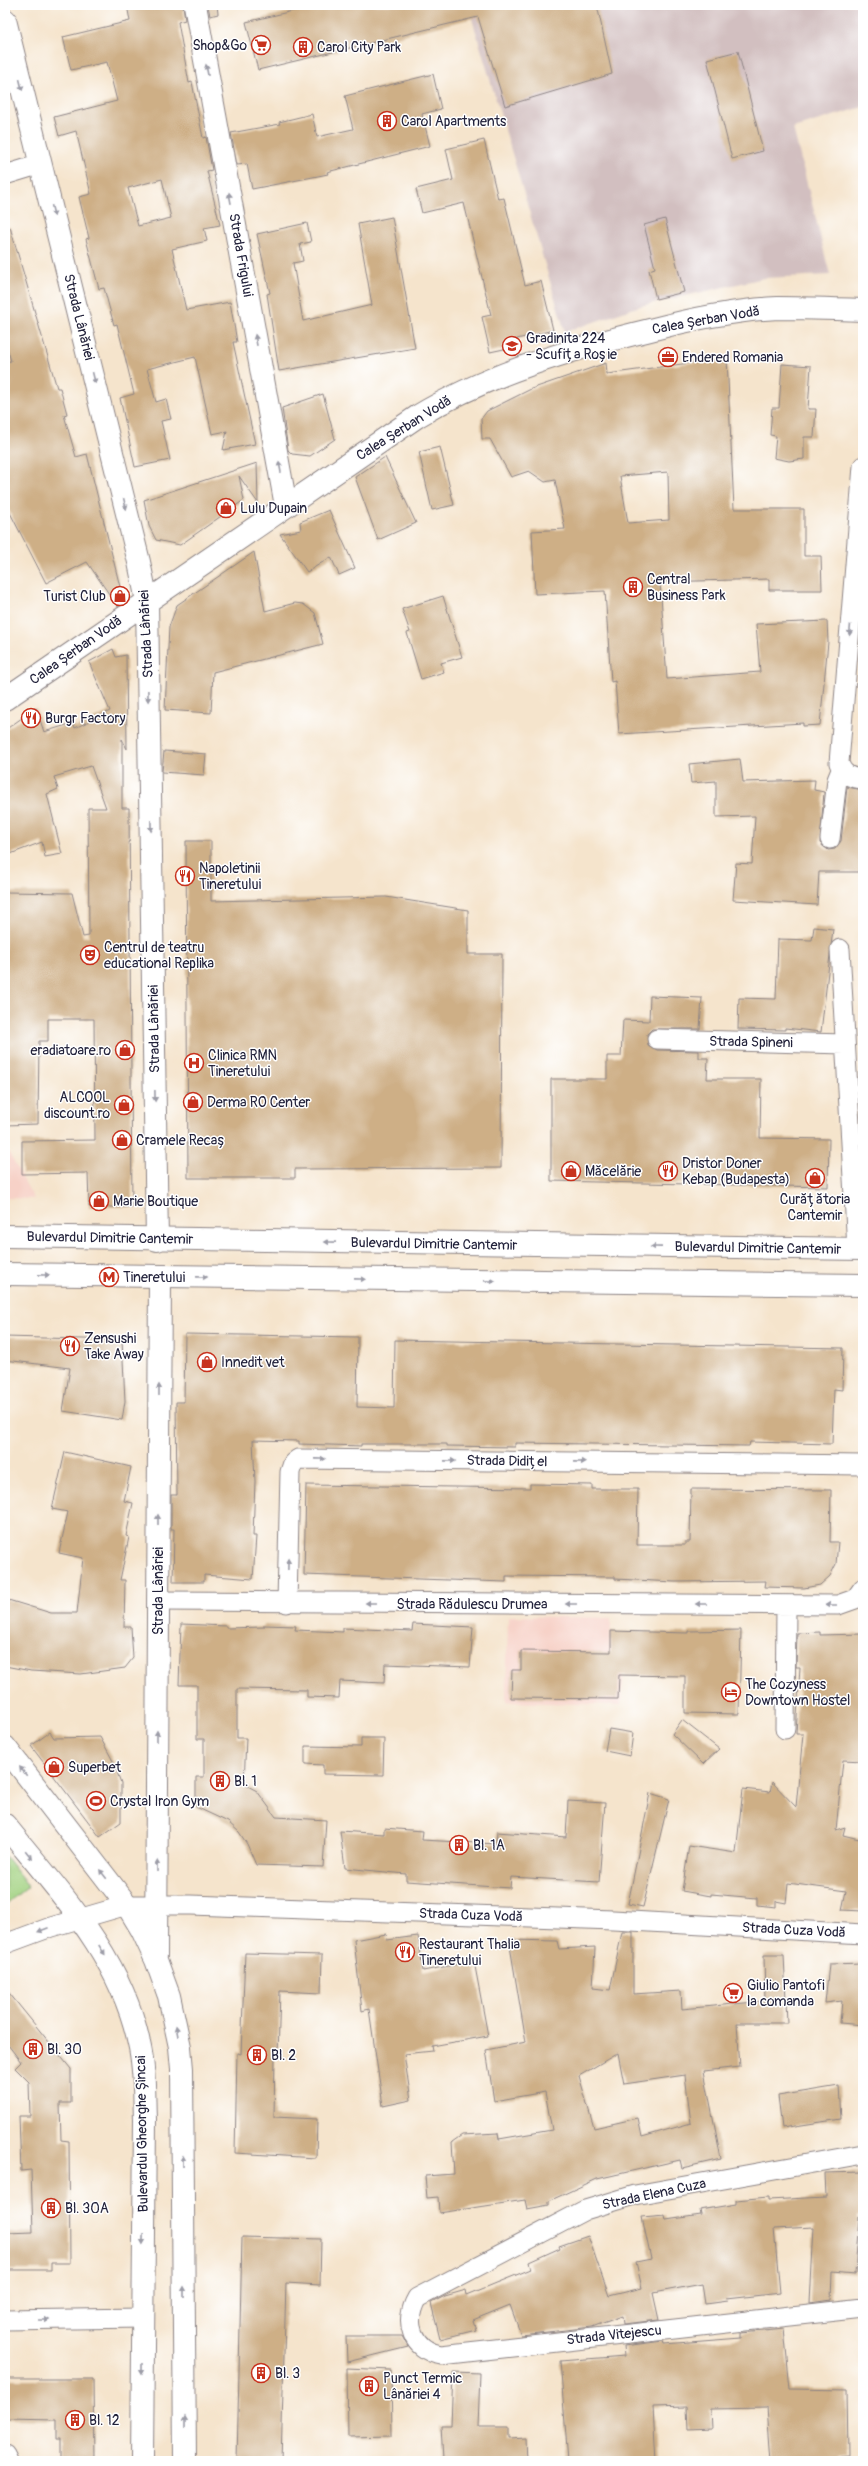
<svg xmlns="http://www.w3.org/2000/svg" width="868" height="2466" font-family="Pangolin,sans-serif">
	<rect width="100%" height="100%" fill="#fff"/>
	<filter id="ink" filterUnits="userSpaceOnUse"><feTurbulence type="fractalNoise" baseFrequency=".025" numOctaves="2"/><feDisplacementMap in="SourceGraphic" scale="8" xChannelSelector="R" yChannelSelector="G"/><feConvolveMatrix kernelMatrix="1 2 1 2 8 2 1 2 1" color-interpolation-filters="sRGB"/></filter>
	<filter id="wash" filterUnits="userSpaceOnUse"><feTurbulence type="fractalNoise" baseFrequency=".012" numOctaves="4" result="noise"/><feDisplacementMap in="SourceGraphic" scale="16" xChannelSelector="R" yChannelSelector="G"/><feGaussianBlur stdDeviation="0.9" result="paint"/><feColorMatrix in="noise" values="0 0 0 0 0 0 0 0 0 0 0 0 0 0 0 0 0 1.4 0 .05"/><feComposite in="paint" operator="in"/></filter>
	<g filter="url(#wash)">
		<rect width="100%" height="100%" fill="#f5e4cc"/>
		<path fill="#f7d1c7" d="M5,1146L34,1199L5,1198Z
			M508,1616L611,1618L610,1668H623L622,1705L506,1702Z"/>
		<path fill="#d2bfc0" d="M468,5H863V107L793,128L830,275L764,278L640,306L565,332Z"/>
		<path fill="#a1d180" stroke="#627a5e" d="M5,1856L28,1886L5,1905Z"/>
		<g id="blocks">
			<path fill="#ceaf86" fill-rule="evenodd" d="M127,5H183L185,20L178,22L189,83L192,82L203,138L206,137L212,170L207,171L220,225L204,228L207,241L172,249L186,310L230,302L237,342H233L255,444L223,450L227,431L212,434L195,357L147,369L156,402L166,399L171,419L161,421L170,460L135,467L120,398L134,394L117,324L114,325L104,288L99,289L86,239L89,238L79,197L91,194L76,131L59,136L54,117L117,101L107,62L71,70L63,37L130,21ZM162,179L171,218L138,226L128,188Z
				M208,5H217L218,14L210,16Z
				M318,5H597L612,74L505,106L478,17L258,70L246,22Z
				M738,51L763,151L732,159L707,59Z
				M433,74L441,109L422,114L430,146L327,172L328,174L252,189L247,164L237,165L231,133L280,124L279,122L312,114L317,137L353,129L345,96Z
				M484,140L498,199L504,198L525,285L541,281L553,330L517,339L518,346L490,352L482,317L491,315L464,203L422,213L416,189L453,180L446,149Z
				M392,217L415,348L279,371L267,294L270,293L257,234L307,223L311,242L300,244L303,261L293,263L303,321L372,305L358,224Z
				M665,219L684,292L656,299L649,270L655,268L644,225Z
				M10,227L57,388H60L67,414L64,415L76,457L87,454L124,603L118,607L87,562L46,583L5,503V362L11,361L5,341V228Z
				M727,358L734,509H804V556H821L822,590H769V579L660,582L667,679L760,672L756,624L827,621L828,642L820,725L803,726V723L619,734L615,681L611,682L605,591L535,594L532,531L565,529L555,480L545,482L529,471L511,477L490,439H482L481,419L487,411L531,389L606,363L607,374ZM668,472L669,520L628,523L620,476Z
				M782,364L811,366L808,409H816L814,437H804V459L789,461L774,458L776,436L770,435L772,408H779Z
				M323,394L335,439L310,456L292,454L288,450L282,408Z
				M440,447L454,505L432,510L419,452Z
				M385,457L416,523L378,540L355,477Z
				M257,463L258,503L239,476L244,500L180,545L156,540L149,526L144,500Z
				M329,510L355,568L339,575L331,557L307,572L280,534L301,530L300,522Z
				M254,552L265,611L295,603L303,604L315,613L323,644L213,672L211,713L165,710L169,627L177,605Z
				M443,596L462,657L441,663L444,672L421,679L407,633L410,632L402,609Z
				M113,649L116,657L126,655L127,749L122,739V808H129L132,1207H89L88,1173L22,1174V1141L95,1140L94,1019H48V1041H39L38,1124L5,1125V892L72,893L83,937L89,936L88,808H106L91,766L54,777L58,789L47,794L62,854L45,857L42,842L5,856V730L36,708L44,732L73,723L75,728L110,711L89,662Z
				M164,751L206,754L204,775L162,772Z
				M740,759L743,782L815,780L814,790L824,792L820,843L828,850L835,849L841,841L847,787L863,790V872H819L817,905L733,900L736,863L752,864L755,816L716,817V781L691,783L689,764Z
				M186,841H211V901L386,897L468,910V954H502L501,1168L295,1169V1178H188Z
				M814,927L833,929L821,1032L785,1028V1030L738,1029L739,998L776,999L778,939L812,940Z
				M650,996L702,998L700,1029H652L647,1034L648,1045L657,1050L699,1051V1058H708L707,1079H761L760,1138L829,1139L828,1187L551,1181V1079H607V1056H621L623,1020L649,1021Z
				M185,1334L358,1337L357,1407L394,1408L395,1340L843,1348L842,1390L834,1389L832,1444L750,1442L749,1446L515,1443V1447L447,1446V1444H361V1446L299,1444V1441L253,1440L255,1481L253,1536H256L253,1579L204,1575V1582H173L174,1529H171V1495H177L176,1402H184Z
				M5,1337L122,1340L125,1401L122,1420L63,1411L70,1368L5,1360Z
				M65,1452L131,1467L124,1501L133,1503L126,1536L129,1537L120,1580H125L124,1627H131L133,1658L125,1668L81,1674L31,1671L5,1666V1599L51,1613H77L83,1558L59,1553L68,1512L52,1509Z
				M530,1484L592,1485V1489H638L637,1545H685V1542H690L691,1489L831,1490L830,1542H838L836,1564L830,1576L820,1585L804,1588L765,1587L766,1581L675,1582L615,1579V1577L506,1576V1582L304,1575L306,1485L530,1488Z
				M181,1624L226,1626V1628L264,1627V1625L296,1626L295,1630L343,1632V1628L412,1631L413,1624L473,1627L470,1667L385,1664L384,1683L340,1681L339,1698L307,1697V1690L237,1689V1738H246L244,1784L257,1791L276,1817L326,1820L323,1867L256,1865L247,1844L239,1832L228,1822L196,1807V1777H204V1739H197V1685H179Z
				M741,1630L739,1714L685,1713V1676L619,1675L618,1699L511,1698L512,1670H521V1651L611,1652V1631L688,1633V1631Z
				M820,1632V1635L863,1634V1761L843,1760L836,1830L845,1827L843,1835L863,1840V1911L842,1910L846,1891L788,1883L786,1903L776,1901V1907L757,1905V1898L711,1894V1896L682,1891L689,1846L736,1853L743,1789L770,1792L772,1782L796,1807L803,1734H796L800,1667H796L797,1633Z
				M682,1720L719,1749L703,1764L672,1734Z
				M609,1729L633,1733L630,1756L605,1751Z
				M50,1732L54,1738L100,1737L113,1761L121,1783V1822L100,1837L31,1746Z
				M361,1738H384L383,1775L323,1774V1765L305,1764V1746L361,1747Z
				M650,1793L669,1799L643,1907L628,1904Z
				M568,1801L605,1803L599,1882L511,1877L510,1888L406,1881V1874L345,1868L340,1831L384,1834V1828L423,1831L422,1840L496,1844L497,1832L566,1837Z
				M622,1932H633V1994L681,1991L682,2009L765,2001L764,1955H784L787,2023H737L740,2067L704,2071L721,2159L682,2168L680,2160L597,2179L549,2201V2205L527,2209L525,2200L439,2213L438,2197L427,2198L425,2176L454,2174L452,2142L462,2135L498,2133L499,2139L552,2130L545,2092L494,2101L486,2050L526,2042L509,1940L557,1941L559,1949L595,1947L593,1988L610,1990ZM618,2053L624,2084L685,2075L691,2123L642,2137L638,2118L594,2128L579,2076Z
				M386,1934L387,1940L418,1936L423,1971L474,1961L488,2036L432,2046L433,2051L404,2054L411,2100L383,2106L369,2009L362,2011L354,1940Z
				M245,1953L322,1955L321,1993L280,1991L278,2056H275L274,2117L317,2119L316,2158L235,2153L237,2053L241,2054Z
				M863,1963V2025L840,2023L842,2001L825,2003L829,1964Z
				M5,1988L71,2069V2103H60L61,2140L69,2141L70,2263H51V2270H5V2233L33,2232L31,2170L21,2171L19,2116H30L29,2082L15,2068L21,2062L5,2041Z
				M839,2086L841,2119L782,2128L778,2096Z
				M863,2172V2217L859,2216L855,2274L832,2272L831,2300L810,2303L814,2227L774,2229L780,2293L726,2299L727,2301L705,2304L702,2284L653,2293L659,2320L623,2324L622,2316L592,2327L521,2335L510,2305L473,2320L476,2330L440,2339L431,2303L445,2296L466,2290L467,2295L531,2269L529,2262L560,2248L559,2246L588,2236L609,2296L642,2288L636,2262L651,2259L642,2217L665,2215L666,2220L701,2215L700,2210L736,2204V2200L768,2197V2200L826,2197L825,2173Z
				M242,2237L321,2239L320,2285L286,2283L281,2461H237Z
				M784,2329L790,2389L847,2390L848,2454L839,2455V2461H771L767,2408L710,2409L711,2429L688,2430L687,2406L653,2407L656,2461H568L560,2361L625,2356L624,2346L663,2341L664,2344L741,2338V2333Z
				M346,2336H402L408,2347L347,2362Z
				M347,2368L391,2370L392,2436L348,2437Z
				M453,2372L480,2373L478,2427H508V2439L527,2438L528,2461H443L441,2425H451Z
				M5,2379H93L94,2461H61V2438H57V2420L5,2419Z"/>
		</g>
	</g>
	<g filter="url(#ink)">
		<use href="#blocks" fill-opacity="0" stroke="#8c8384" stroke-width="1"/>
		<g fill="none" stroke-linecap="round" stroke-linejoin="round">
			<g stroke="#8c8384" stroke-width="21">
				<path id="street" d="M5,175L41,164
					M863,466L839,763C843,775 851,778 863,779
					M830,839L837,780L841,770
					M840,949L857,1249
					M657,1039L845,1044
					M158,1601L838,1605L855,1599L863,1588
					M287,1603L290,1472L293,1463L298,1459L863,1465
					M785,1729L786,1605
					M5,1944L51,1927L127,1905H191L613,1920L863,1934
					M863,2154L635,2195L585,2210L417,2298C403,2322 412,2350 441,2355L863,2308
					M5,2320L142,2318
					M5,2455L8,2461"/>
			</g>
			<g stroke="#8c8384" stroke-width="24">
				<path id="secondary" d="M195,5L286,506
					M5,20L139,562L147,601L157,1240
					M5,699L418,416C488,374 571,349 650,330C692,319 735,310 778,308C806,308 835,309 863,310
					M5,1747L127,1905L142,1930L156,1960L169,1996L180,2047L182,2069L185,2461
					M5,1825C59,1892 121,1956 139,2043C145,2068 144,2094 145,2119L142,2461
					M156,1955L160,1277"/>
			</g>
			<g stroke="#8c8384" stroke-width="24">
				<path id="primary" d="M5,1236L863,1249
					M5,1274L863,1285"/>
			</g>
			<use href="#street" stroke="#fff" stroke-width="19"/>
			<use href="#secondary" stroke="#fff" stroke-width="22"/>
			<use href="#primary" stroke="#fff" stroke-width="22"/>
		</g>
		<defs><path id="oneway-solid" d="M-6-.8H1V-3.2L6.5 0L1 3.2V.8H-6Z"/></defs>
		<g fill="#9c9ca7">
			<use href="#oneway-solid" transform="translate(207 70) rotate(-101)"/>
			<use href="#oneway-solid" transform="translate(21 85) rotate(76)"/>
			<use href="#oneway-solid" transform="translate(230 198) rotate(-100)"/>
			<use href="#oneway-solid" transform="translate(53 211) rotate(76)"/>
			<use href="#oneway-solid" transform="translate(256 340) rotate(-100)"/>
			<use href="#oneway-solid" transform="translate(94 378) rotate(76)"/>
			<use href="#oneway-solid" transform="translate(280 467) rotate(-100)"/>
			<use href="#oneway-solid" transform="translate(125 504) rotate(76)"/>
			<use href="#oneway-solid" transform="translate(850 630) rotate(95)"/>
			<use href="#oneway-solid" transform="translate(148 696) rotate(89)"/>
			<use href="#oneway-solid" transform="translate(151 826) rotate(89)"/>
			<use href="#oneway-solid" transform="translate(155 1096) rotate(89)"/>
			<use href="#oneway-solid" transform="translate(330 1242) rotate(-179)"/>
			<use href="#oneway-solid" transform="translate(656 1247) rotate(-179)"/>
			<use href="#oneway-solid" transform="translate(44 1275) rotate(1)"/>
			<use href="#oneway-solid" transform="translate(202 1277) rotate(1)"/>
			<use href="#oneway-solid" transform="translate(360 1279) rotate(1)"/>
			<use href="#oneway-solid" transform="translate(490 1281) rotate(1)"/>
			<use href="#oneway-solid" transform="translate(159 1390) rotate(-90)"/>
			<use href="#oneway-solid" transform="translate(320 1459) rotate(1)"/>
			<use href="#oneway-solid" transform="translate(450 1461) rotate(1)"/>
			<use href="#oneway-solid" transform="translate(580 1462) rotate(1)"/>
			<use href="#oneway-solid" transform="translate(158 1520) rotate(-90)"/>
			<use href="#oneway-solid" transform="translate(288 1564) rotate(-89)"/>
			<use href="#oneway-solid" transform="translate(371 1603) rotate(-180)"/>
			<use href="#oneway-solid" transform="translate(571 1604) rotate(-180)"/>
			<use href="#oneway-solid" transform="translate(701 1604) rotate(-180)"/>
			<use href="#oneway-solid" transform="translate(831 1605) rotate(-180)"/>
			<use href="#oneway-solid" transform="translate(157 1736) rotate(-90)"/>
			<use href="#oneway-solid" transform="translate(23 1771) rotate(-128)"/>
			<use href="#oneway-solid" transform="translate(29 1855) rotate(51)"/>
			<use href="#oneway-solid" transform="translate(157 1866) rotate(-90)"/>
			<use href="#oneway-solid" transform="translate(103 1874) rotate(-128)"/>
			<use href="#oneway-solid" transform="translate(43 1930) rotate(159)"/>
			<use href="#oneway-solid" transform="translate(102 1950) rotate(57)"/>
			<use href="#oneway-solid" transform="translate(177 2031) rotate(-100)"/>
			<use href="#oneway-solid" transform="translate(183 2161) rotate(-90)"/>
			<use href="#oneway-solid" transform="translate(143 2239) rotate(91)"/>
			<use href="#oneway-solid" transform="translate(184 2292) rotate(-90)"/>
			<use href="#oneway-solid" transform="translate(44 2320)"/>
			<use href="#oneway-solid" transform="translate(142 2369) rotate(90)"/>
			<use href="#oneway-solid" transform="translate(185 2422) rotate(-90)"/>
		</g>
	</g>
	<defs>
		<g id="supermarket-ring" transform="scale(1)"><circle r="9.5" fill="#fff" stroke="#c8321e" stroke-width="1.5"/><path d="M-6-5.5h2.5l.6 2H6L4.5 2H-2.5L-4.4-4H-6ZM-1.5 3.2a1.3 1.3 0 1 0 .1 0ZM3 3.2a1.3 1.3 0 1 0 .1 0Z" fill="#c8321e"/></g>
		<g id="building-ring" transform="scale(1)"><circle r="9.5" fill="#fff" stroke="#c8321e" stroke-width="1.5"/><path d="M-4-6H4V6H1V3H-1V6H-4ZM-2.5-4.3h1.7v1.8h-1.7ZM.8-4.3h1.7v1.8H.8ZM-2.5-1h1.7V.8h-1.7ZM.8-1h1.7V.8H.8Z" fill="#c8321e"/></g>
		<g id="school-ring" transform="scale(1)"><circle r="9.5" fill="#fff" stroke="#c8321e" stroke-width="1.5"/><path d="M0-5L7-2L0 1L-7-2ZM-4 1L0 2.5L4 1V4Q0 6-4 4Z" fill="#c8321e"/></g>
		<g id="office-ring" transform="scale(1)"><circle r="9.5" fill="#fff" stroke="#c8321e" stroke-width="1.5"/><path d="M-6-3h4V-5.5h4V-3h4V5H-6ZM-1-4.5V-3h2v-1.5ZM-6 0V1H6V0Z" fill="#c8321e"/></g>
		<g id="shop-ring" transform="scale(1)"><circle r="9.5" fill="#fff" stroke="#c8321e" stroke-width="1.5"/><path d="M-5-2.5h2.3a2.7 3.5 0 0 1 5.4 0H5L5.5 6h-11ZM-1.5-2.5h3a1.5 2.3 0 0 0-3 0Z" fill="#c8321e"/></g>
		<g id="restaurant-ring" transform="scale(1)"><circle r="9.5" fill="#fff" stroke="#c8321e" stroke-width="1.5"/><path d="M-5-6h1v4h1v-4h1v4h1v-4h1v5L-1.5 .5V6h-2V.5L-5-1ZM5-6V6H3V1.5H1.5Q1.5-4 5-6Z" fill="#c8321e"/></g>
		<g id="theatre-ring" transform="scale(1)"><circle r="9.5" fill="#fff" stroke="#c8321e" stroke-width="1.5"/><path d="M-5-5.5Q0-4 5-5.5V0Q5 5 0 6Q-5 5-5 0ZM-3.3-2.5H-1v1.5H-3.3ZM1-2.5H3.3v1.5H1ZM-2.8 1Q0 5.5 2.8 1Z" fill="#c8321e"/></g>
		<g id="hospital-ring" transform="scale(1)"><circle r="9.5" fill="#fff" stroke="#c8321e" stroke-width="1.5"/><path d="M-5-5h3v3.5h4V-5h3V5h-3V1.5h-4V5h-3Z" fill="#c8321e"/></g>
		<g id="metro-ring" transform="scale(1)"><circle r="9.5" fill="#fff" stroke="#c8321e" stroke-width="1.5"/><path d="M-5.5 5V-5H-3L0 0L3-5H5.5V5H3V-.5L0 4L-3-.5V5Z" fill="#c8321e"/></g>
		<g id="hotel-ring" transform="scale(1)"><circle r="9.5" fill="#fff" stroke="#c8321e" stroke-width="1.5"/><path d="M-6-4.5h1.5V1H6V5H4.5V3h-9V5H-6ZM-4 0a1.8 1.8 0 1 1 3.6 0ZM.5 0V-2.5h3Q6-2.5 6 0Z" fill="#c8321e"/></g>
		<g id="stadium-ring" transform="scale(1)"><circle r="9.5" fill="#fff" stroke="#c8321e" stroke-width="1.5"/><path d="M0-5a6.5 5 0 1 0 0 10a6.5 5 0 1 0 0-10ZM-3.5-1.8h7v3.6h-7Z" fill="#c8321e"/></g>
	</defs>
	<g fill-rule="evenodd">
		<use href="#supermarket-ring" x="261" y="45"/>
		<use href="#building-ring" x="303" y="47"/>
		<use href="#building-ring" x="387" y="121"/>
		<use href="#school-ring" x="512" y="346"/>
		<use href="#office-ring" x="668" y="357"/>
		<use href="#shop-ring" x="226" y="508"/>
		<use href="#building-ring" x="633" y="587"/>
		<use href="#shop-ring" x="120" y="596"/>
		<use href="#restaurant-ring" x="31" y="718"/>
		<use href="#restaurant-ring" x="185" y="876"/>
		<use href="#theatre-ring" x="90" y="955"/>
		<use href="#shop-ring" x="125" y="1050"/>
		<use href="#hospital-ring" x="194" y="1063"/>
		<use href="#shop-ring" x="193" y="1102"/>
		<use href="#shop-ring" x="124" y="1105"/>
		<use href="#shop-ring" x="122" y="1140"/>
		<use href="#shop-ring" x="571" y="1171"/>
		<use href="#restaurant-ring" x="668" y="1171"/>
		<use href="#shop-ring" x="815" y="1178"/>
		<use href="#shop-ring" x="99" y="1201"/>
		<use href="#metro-ring" x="109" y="1277"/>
		<use href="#restaurant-ring" x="70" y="1346"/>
		<use href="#shop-ring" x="207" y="1362"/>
		<use href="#hotel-ring" x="731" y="1692"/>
		<use href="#shop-ring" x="54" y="1767"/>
		<use href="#building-ring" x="220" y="1781"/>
		<use href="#stadium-ring" x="96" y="1801"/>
		<use href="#building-ring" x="459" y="1845"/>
		<use href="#restaurant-ring" x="405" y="1952"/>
		<use href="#supermarket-ring" x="733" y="1993"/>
		<use href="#building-ring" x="33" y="2049"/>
		<use href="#building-ring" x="257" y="2055"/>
		<use href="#building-ring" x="51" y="2208"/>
		<use href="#building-ring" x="261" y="2373"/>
		<use href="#building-ring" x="369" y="2386"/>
		<use href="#building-ring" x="75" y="2420"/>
	</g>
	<g text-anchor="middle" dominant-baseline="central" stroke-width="3" stroke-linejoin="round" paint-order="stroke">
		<g font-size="14" fill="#22223b" stroke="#fff" text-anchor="start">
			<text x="247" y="45" text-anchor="end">Shop&amp;Go</text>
			<text x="317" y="47">Carol City Park</text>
			<text x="401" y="121">Carol Apartments</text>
			<text x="526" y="338">Gradinita 224<tspan x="526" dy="16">- Scufița Roșie</tspan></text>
			<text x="682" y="357">Endered Romania</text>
			<text x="240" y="508">Lulu Dupain</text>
			<text x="647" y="579">Central<tspan x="647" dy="16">Business Park</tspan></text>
			<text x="106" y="596" text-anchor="end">Turist Club</text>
			<text x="45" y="718">Burgr Factory</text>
			<text x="199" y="868">Napoletinii<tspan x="199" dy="16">Tineretului</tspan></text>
			<text x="104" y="947">Centrul de teatru<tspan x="104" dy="16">educational Replika</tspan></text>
			<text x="111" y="1050" text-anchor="end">eradiatoare.ro</text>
			<text x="208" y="1055">Clinica RMN<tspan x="208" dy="16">Tineretului</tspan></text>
			<text x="110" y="1097" text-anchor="end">ALCOOL<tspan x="110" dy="16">discount.ro</tspan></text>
			<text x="207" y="1102">Derma RO Center</text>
			<text x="136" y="1140">Cramele Recaș</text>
			<text x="682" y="1163">Dristor Doner<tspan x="682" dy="16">Kebap (Budapesta)</tspan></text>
			<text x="585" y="1171">Măcelărie</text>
			<text x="815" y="1199" text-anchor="middle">Curățătoria<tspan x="815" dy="16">Cantemir</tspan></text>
			<text x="113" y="1201">Marie Boutique</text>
			<text x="123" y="1277">Tineretului</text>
			<text x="84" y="1338">Zensushi<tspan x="84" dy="16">Take Away</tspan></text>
			<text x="221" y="1362">Innedit vet</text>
			<text x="745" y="1684">The Cozyness<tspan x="745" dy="16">Downtown Hostel</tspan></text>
			<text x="68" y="1767">Superbet</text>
			<text x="234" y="1781">Bl. 1</text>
			<text x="110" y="1801">Crystal Iron Gym</text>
			<text x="473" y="1845">Bl. 1A</text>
			<text x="419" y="1944">Restaurant Thalia<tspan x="419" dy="16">Tineretului</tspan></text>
			<text x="747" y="1985">Giulio Pantofi<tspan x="747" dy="16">la comanda</tspan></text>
			<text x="47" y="2049">Bl. 30</text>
			<text x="271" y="2055">Bl. 2</text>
			<text x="65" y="2208">Bl. 30A</text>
			<text x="275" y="2373">Bl. 3</text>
			<text x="383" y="2378">Punct Termic<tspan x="383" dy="16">Lânăriei 4</tspan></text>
			<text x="89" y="2420">Bl. 12</text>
		</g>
		<g font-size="14" fill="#22223b" stroke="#fff">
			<text transform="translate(241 255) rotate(80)">Strada Frigului</text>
			<text transform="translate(79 317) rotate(76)">Strada Lânăriei</text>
			<text transform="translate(706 320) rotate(-10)">Calea Șerban Vodă</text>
			<text transform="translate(404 428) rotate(-32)">Calea Șerban Vodă</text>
			<text transform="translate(146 634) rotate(-93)">Strada Lânăriei</text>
			<text transform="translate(76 650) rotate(-35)">Calea Șerban Vodă</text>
			<text transform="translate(154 1029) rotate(-91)">Strada Lânăriei</text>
			<text transform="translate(751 1042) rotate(1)">Strada Spineni</text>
			<text transform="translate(110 1238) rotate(1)">Bulevardul Dimitrie Cantemir</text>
			<text transform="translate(434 1244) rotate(1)">Bulevardul Dimitrie Cantemir</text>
			<text transform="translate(758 1248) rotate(1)">Bulevardul Dimitrie Cantemir</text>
			<text transform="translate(507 1461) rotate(1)">Strada Didițel</text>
			<text transform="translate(158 1591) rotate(-90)">Strada Lânăriei</text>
			<text x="472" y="1604">Strada Rădulescu Drumea</text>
			<text transform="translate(471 1915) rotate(2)">Strada Cuza Vodă</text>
			<text transform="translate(794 1930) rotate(3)">Strada Cuza Vodă</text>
			<text transform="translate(142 2134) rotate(-91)">Bulevardul Gheorghe Șincai</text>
			<text transform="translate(654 2194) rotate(-12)">Strada Elena Cuza</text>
			<text transform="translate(614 2335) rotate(-6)">Strada Vitejescu</text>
		</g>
	</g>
	<rect width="868" height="2466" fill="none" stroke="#fff" stroke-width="20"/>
</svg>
